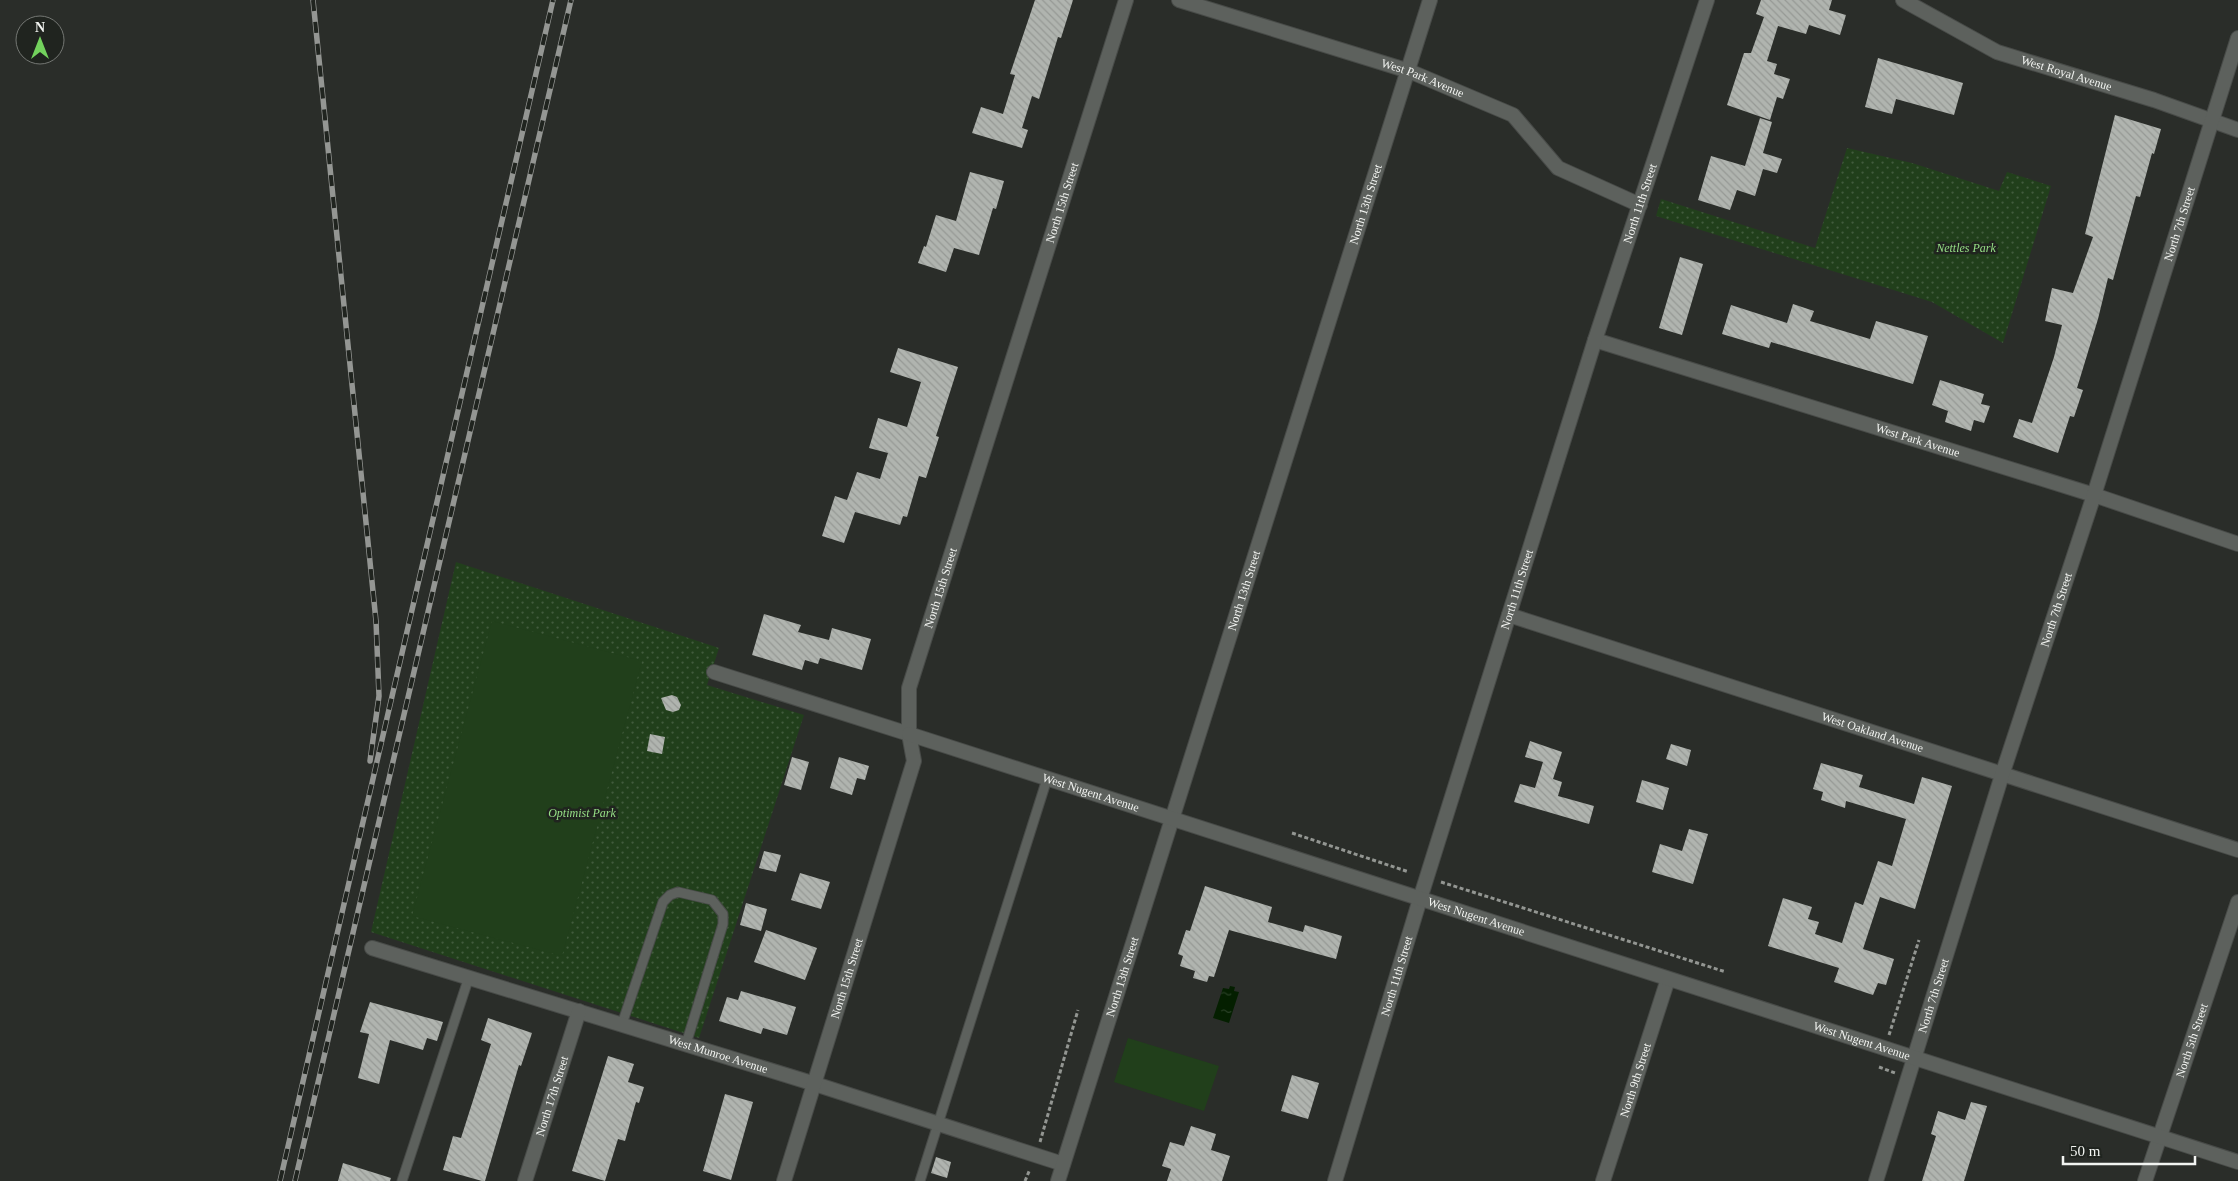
<svg xmlns="http://www.w3.org/2000/svg" width="2238" height="1181" font-family="'Times New Roman',serif">
	<defs>
		<pattern id="grass-dots" width="8" height="8" patternUnits="userSpaceOnUse" patternTransform="scale(1.25)"><rect width="8" height="8" fill="#213f1b"/><path d="M2 2h.1M6 6h.1" fill="none" stroke="#425b3d" stroke-width="1.8" stroke-linecap="round"/></pattern>
		<pattern id="water-ripples" width="26" height="14" patternUnits="userSpaceOnUse" patternTransform="scale(1.25)"><rect width="26" height="14" fill="#041f00"/><path d="M2 4q2-2 4 0t4 0M15 11q2-2 4 0t4 0" fill="none" stroke="#294026"/></pattern>
		<pattern id="building-back-hatch" width="6" height="6" patternUnits="userSpaceOnUse" patternTransform="scale(1.25)"><rect width="6" height="6" fill="#b0b4af"/><path d="M-1 5l2 2M0 0l6 6M5-1l2 2" fill="none" stroke="#969995"/></pattern>
	</defs>
	<rect width="100%" height="100%" fill="#2a2d29"/>
	<path fill="url(#grass-dots)" d="M1847,148L1912,163L1999,191L2007,172L2051,186L2003,343L1932,302L1656,216L1661,199L1815,248Z
		M456,562L719,648L707,685L804,715L699,1038L371,932Z"/>
	<path fill="#213f1b" d="M492,621L642,661L562,956L412,916Z
		M1128,1038L1219,1066L1204,1111L1114,1082Z"/>
	<path fill="url(#water-ripples)" d="M1230,986L1235,987L1234,991L1239,992L1229,1023L1213,1018L1223,988L1229,989Z"/>
	<path fill="url(#building-back-hatch)" d="M1035,0H1073L1061,38L1058,37L1039,99L1032,96L1022,128L1028,130L1022,148L972,133L981,107L1003,114L1015,75L1010,74Z
		M1761,0H1832L1829,10L1846,15L1840,35L1809,25L1806,34L1778,26L1767,61L1777,64L1774,74L1790,79L1783,99L1777,97L1770,120L1727,105L1744,53H1751L1764,17L1756,14Z
		M1878,58L1963,83L1954,115L1896,99L1892,114L1865,107Z
		M2115,115L2161,129L2154,154L2152,153L2140,197L2136,196L2113,280L2108,278L2098,319L2077,388L2083,390L2074,417L2070,416L2058,453L2013,437L2019,419L2032,423L2054,357L2062,325L2045,321L2052,288L2073,293L2093,237L2085,234Z
		M1760,118L1772,122L1763,153L1782,159L1777,173L1763,169L1755,196L1737,190L1730,210L1698,200L1711,156L1745,166Z
		M970,172L1004,181L996,209L993,208L979,255L954,248L946,272L918,263L924,246L926,247L936,215L956,221Z
		M1680,257L1703,264L1682,335L1659,328Z
		M1793,304L1814,311L1810,321L1870,339L1876,321L1928,336L1913,384L1771,342L1769,348L1722,334L1731,305L1787,323Z
		M898,348L958,367L936,436L939,437L926,478L919,476L907,517L903,516L900,525L855,512L844,543L822,536L835,496L847,500L857,472L880,479L888,453L869,448L878,418L907,427L921,382L890,372Z
		M1940,380L1984,394L1981,404L1990,406L1984,423L1974,420L1971,431L1945,422L1948,411L1932,405Z
		M764,614L801,625L798,632L829,640L832,628L871,639L862,670L820,658L818,664L805,660L802,670L752,655Z
		M672,695L677,697L681,705L679,710L673,712L666,710L661,698Z
		M650,734L665,737L662,754L647,751Z
		M1530,741L1562,752L1553,779L1562,782L1558,796L1594,806L1589,824L1514,802L1520,784L1535,788L1543,762L1525,757Z
		M1671,744L1691,750L1687,766L1666,759Z
		M792,757L809,762L801,790L784,785Z
		M839,757L869,766L865,780L857,778L852,795L830,788Z
		M1821,763L1863,775L1859,787L1914,804L1922,777L1952,786L1915,909L1880,897L1863,949L1894,959L1886,985L1878,983L1873,995L1834,982L1839,968L1768,946L1783,898L1812,907L1808,919L1819,922L1815,934L1842,943L1855,902L1863,905L1878,861L1892,866L1906,819L1846,801L1845,808L1821,800L1823,792L1813,789Z
		M1642,780L1669,788L1663,810L1636,802Z
		M1689,829L1708,834L1693,884L1652,872L1660,844L1682,851Z
		M764,851L781,855L776,872L759,868Z
		M800,873L830,882L821,909L791,900Z
		M1205,886L1272,907L1268,922L1303,932L1305,925L1342,936L1336,959L1229,930L1214,977L1209,976L1207,982L1193,978L1195,971L1180,966L1183,956L1178,954L1186,930L1190,931Z
		M746,903L767,909L761,931L740,925Z
		M766,930L817,948L805,980L754,962Z
		M741,991L796,1007L787,1035L763,1028L761,1034L719,1021L727,997L738,1000Z
		M370,1002L443,1022L437,1041L427,1038L423,1050L390,1040L379,1084L358,1078L369,1034L360,1032Z
		M488,1018L532,1033L521,1066L519,1065L485,1181H482L443,1170L453,1136L461,1138L491,1044L481,1040Z
		M608,1056L634,1064L628,1082L644,1087L639,1103L636,1102L625,1141L618,1139L605,1181L572,1171Z
		M1292,1075L1319,1083L1308,1119L1281,1111Z
		M725,1094L753,1102L731,1180L703,1171Z
		M1971,1102L1987,1106L1964,1181H1922L1936,1136L1931,1134L1938,1111L1965,1120Z
		M1191,1126L1216,1134L1211,1150L1230,1156L1222,1181H1167L1171,1169L1162,1166L1170,1142L1184,1146Z
		M936,1157L951,1162L947,1178L931,1173Z
		M343,1163L391,1178L390,1181H338Z"/>
	<g fill="none" stroke-linecap="round" stroke-linejoin="round">
		<g stroke="#484b48" stroke-width="11">
			<path id="service" d="M622,1024L663,902L670,895L678,892L712,900L723,914V924L686,1044
				M402,1181L469,977
				M920,1181L1047,779"/>
		</g>
		<g stroke="#484b48" stroke-width="16">
			<g id="minor">
				<path id="s1" d="M1179,0L1409,71L1513,115L1558,168L1640,205"/>
				<path id="s2" d="M1903,0L1997,52L2154,100L2238,130"/>
				<path id="s3" d="M1595,340L2094,495L2238,544"/>
				<path id="s4" d="M1509,615L2238,850"/>
				<path d="M714,672L909,734"/>
				<path id="s5" d="M372,948L815,1084L1063,1164"/>
				<path id="s6" d="M525,1181L579,1011"/>
				<path id="s7" d="M784,1181L914,761L909,734V688L1126,0"/>
				<path id="s8" d="M1058,1181L1430,0"/>
				<path id="s9" d="M1335,1181L1420,899L1595,340L1707,0"/>
				<path id="s10" d="M1603,1181L1668,979"/>
				<path id="s11" d="M1876,1181L2002,775L2094,495L2238,38"/>
				<path id="s12" d="M2145,1181L2238,902"/>
			</g>
		</g>
		<g stroke="#484b48" stroke-width="16">
			<g id="tertiary">
				<path id="s13" d="M909,734L2238,1162"/>
			</g>
		</g>
		<path stroke="#939692" stroke-width="3" stroke-dasharray="4 2.5" stroke-linecap="butt" d="M1292,833L1409,872
			M1441,882L1726,972
			M1889,1035L1919,940
			M1879,1067L1895,1073
			M1040,1142L1078,1010
			M1025,1181L1030,1169"/>
		<use href="#service" stroke="#5d615d" stroke-width="9"/>
		<use href="#minor" stroke="#5d615d" stroke-width="14"/>
		<use href="#tertiary" stroke="#5d615d" stroke-width="14"/>
		<g stroke="#949693" stroke-width="5.5">
			<path id="rail" d="M313,0L376,621L379,696L370,761
				M280,1181L553,0
				M295,1181L571,0"/>
		</g>
		<use href="#rail" stroke="#20241f" stroke-width="4" stroke-dasharray="11" stroke-linecap="butt"/>
	</g>
	<g text-anchor="middle" dominant-baseline="central" stroke-width="5" stroke-linejoin="round" paint-order="stroke">
		<g font-size="12" fill="#f2f4f1" stroke="#20241f">
			<text stroke="none"><textPath href="#s2" startOffset="180">West Royal Avenue</textPath></text>
			<text stroke="none"><textPath href="#s1" startOffset="256">West Park Avenue</textPath></text>
			<text stroke="none"><textPath href="#s7" startOffset="1022">North 15th Street</textPath></text>
			<text stroke="none"><textPath href="#s9" startOffset="1024">North 11th Street</textPath></text>
			<text stroke="none"><textPath href="#s8" startOffset="1024">North 13th Street</textPath></text>
			<text stroke="none"><textPath href="#s11" startOffset="1004">North 7th Street</textPath></text>
			<text stroke="none"><textPath href="#s3" startOffset="338">West Park Avenue</textPath></text>
			<text stroke="none"><textPath href="#s7" startOffset="618">North 15th Street</textPath></text>
			<text stroke="none"><textPath href="#s9" startOffset="619">North 11th Street</textPath></text>
			<text stroke="none"><textPath href="#s8" startOffset="619">North 13th Street</textPath></text>
			<text stroke="none"><textPath href="#s11" startOffset="599">North 7th Street</textPath></text>
			<text stroke="none"><textPath href="#s4" startOffset="382">West Oakland Avenue</textPath></text>
			<text stroke="none"><textPath href="#s13" startOffset="191">West Nugent Avenue</textPath></text>
			<text stroke="none"><textPath href="#s13" startOffset="596">West Nugent Avenue</textPath></text>
			<text stroke="none"><textPath href="#s9" startOffset="214">North 11th Street</textPath></text>
			<text stroke="none"><textPath href="#s8" startOffset="214">North 13th Street</textPath></text>
			<text stroke="none"><textPath href="#s7" startOffset="212">North 15th Street</textPath></text>
			<text stroke="none"><textPath href="#s11" startOffset="194">North 7th Street</textPath></text>
			<text stroke="none"><textPath href="#s13" startOffset="1001">West Nugent Avenue</textPath></text>
			<text stroke="none"><textPath href="#s12" startOffset="148">North 5th Street</textPath></text>
			<text stroke="none"><textPath href="#s5" startOffset="362">West Munroe Avenue</textPath></text>
			<text stroke="none"><textPath href="#s10" startOffset="106">North 9th Street</textPath></text>
			<text stroke="none"><textPath href="#s6" startOffset="89">North 17th Street</textPath></text>
		</g>
		<g font-size="12" font-style="italic" fill="#96df86" stroke="#20241f">
			<text x="1966" y="248">Nettles Park</text>
			<text x="582" y="813">Optimist Park</text>
		</g>
	</g>
	<g transform="translate(40 40)"><circle r="24" fill="#20241f" stroke="#747773"/>
	<path d="M0-4L9 19L0 12L-9 19Z" fill="#73d25d"/>
	<text y="-8" font-size="14" font-weight="bold" text-anchor="middle" fill="#f2f4f1">N</text>
	</g>
	<path d="M2063 1156v8h132v-8" fill="none" stroke="#f2f4f1" stroke-width="2.5"/>
	<text x="2070" y="1156" font-size="15" fill="#f2f4f1" stroke="#20241f" stroke-width="4" paint-order="stroke">50 m</text>
</svg>
